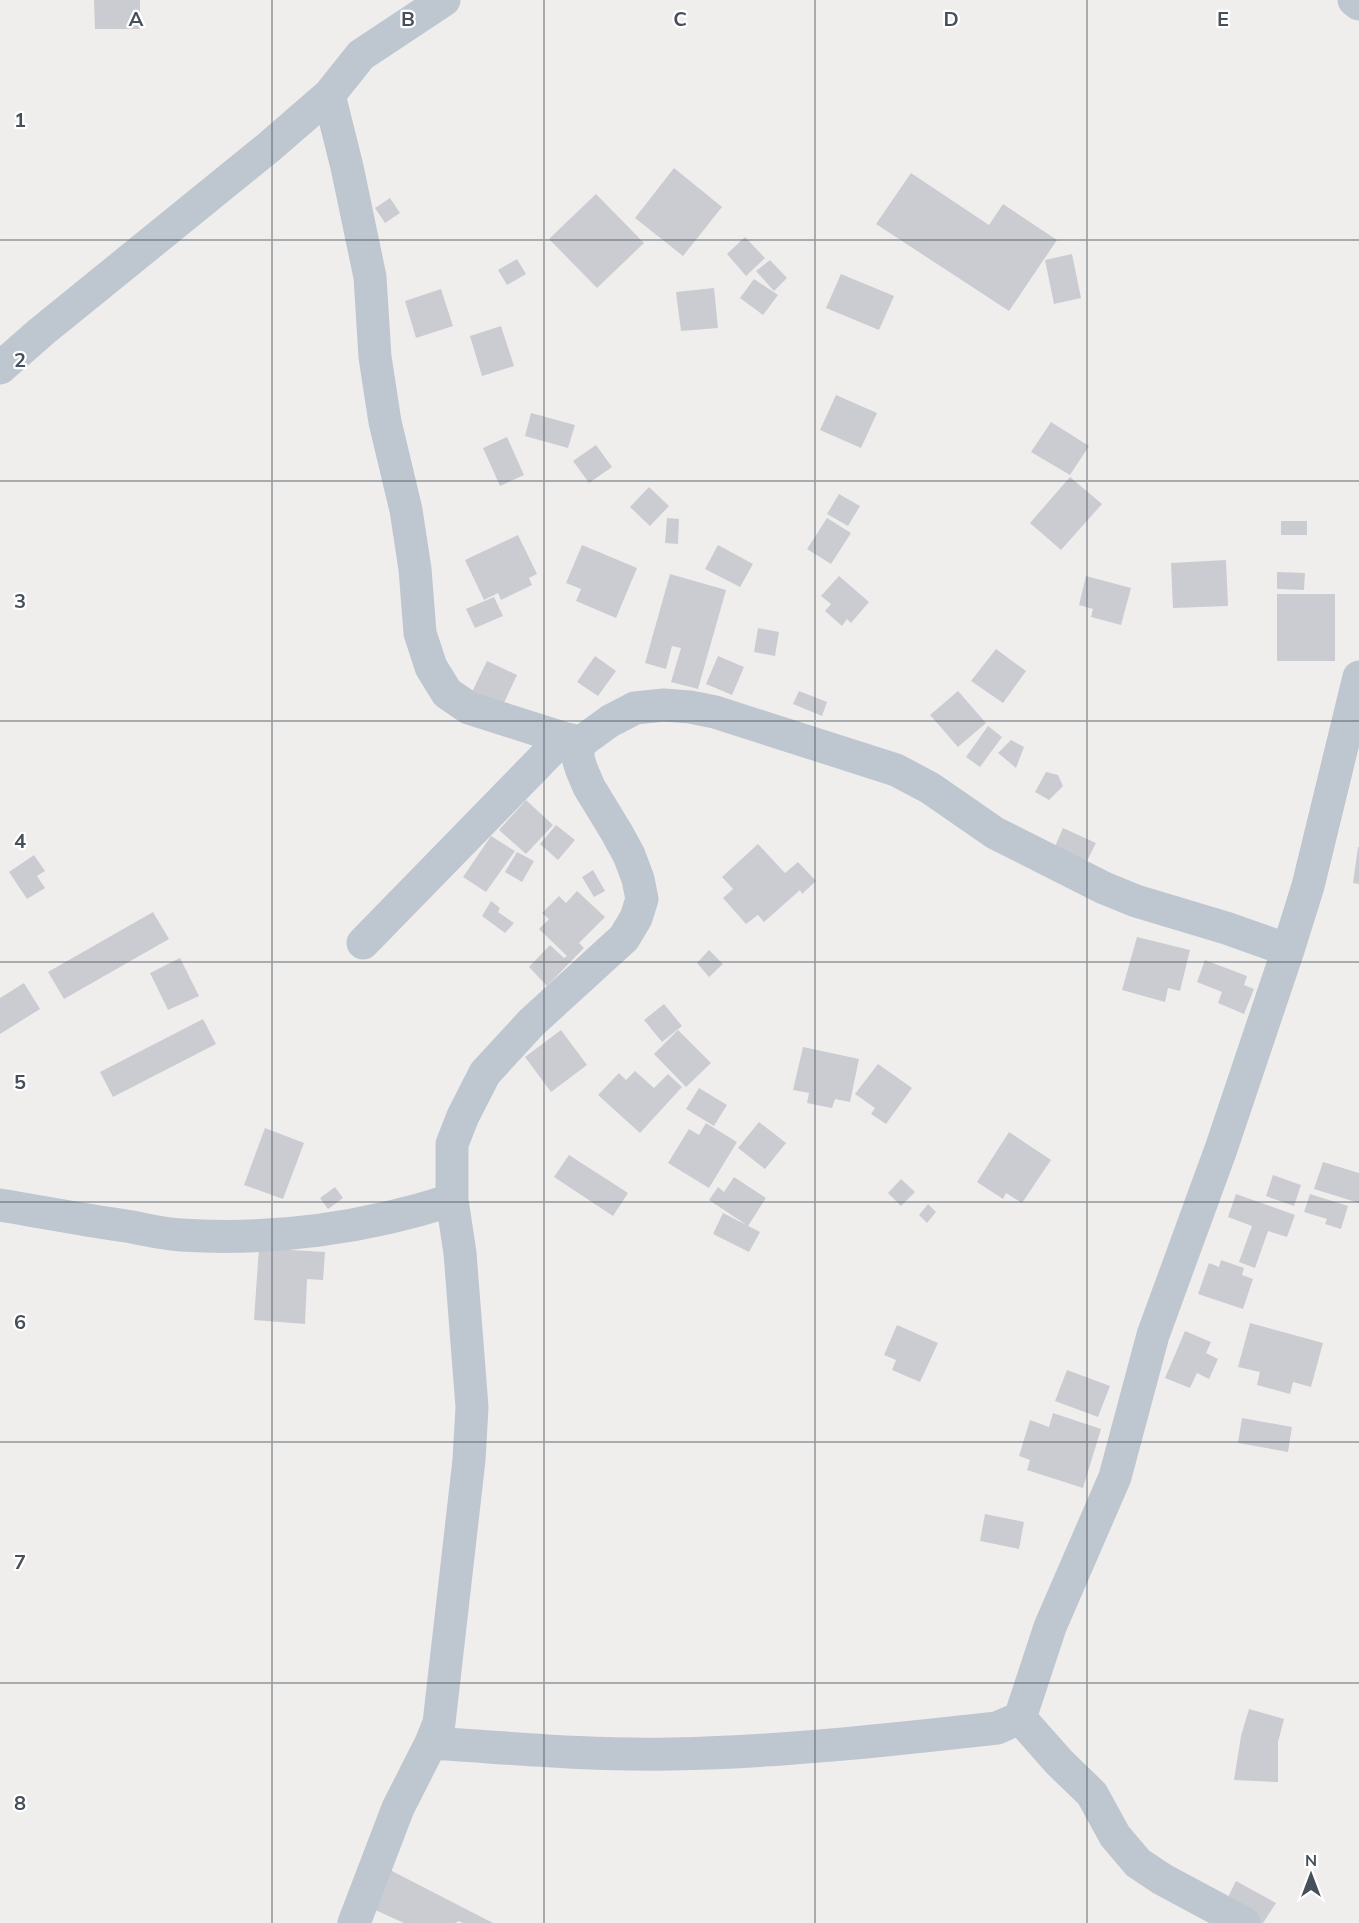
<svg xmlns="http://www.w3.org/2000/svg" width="1359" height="1923" font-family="Mulish,sans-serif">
	<rect width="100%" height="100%" fill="#f0eeed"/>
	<path fill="#caccd2" d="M94,0H140V29H95Z
		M674,168L722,207L683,256L635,218Z
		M911,173L989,225L1003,204L1057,240L1009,311L876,224Z
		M596,194L644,243L597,288L549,239Z
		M390,198L400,213L385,223L375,208Z
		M745,237L765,258L746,276L727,254Z
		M1072,254L1081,298L1054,304L1045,260Z
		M517,259L526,274L507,285L498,270Z
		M770,260L787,278L774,291L756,271Z
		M841,274L894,296L879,330L826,308Z
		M754,279L778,295L763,315L740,298Z
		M714,288L718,328L681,331L676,292Z
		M441,289L453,326L416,338L405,301Z
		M501,326L514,366L482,376L470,336Z
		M836,395L877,413L861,448L820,430Z
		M531,413L575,425L568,448L525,436Z
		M1051,422L1089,446L1070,475L1031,452Z
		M507,437L524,475L500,486L483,448Z
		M596,445L612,467L589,483L573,461Z
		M1070,477L1102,504L1061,550L1030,523Z
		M649,487L669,506L650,526L630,507Z
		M839,494L860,506L848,526L827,514Z
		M667,518L679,519L678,544L665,543Z
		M827,518L851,533L831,564L807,549Z
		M1281,521H1307V535H1281Z
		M518,535L537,574L529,578L532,585L501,600L498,593L484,600L465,560Z
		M582,545L637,568L616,618L576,601L581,589L566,583Z
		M718,545L753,564L740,587L705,569Z
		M1226,560L1228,606L1173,608L1171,563Z
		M1277,572L1305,573L1304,590L1277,589Z
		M670,574L726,590L698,689L671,682L681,648L672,646L666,669L645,663Z
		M839,576L869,602L851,623L847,619L842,626L825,611L831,604L821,596Z
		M1086,576L1131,588L1121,625L1091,617L1093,609L1079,605Z
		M1277,594H1335V661H1277Z
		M494,597L503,616L475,628L466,609Z
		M758,628L779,632L775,656L754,652Z
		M996,649L1026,671L1003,703L971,681Z
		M595,656L616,671L598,696L577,682Z
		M718,656L744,667L732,695L706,684Z
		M487,661L517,675L502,707L472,692Z
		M799,691L827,702L822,716L793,704Z
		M958,691L986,723L958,747L930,715Z
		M988,726L1002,737L980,767L966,757Z
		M1011,740L1024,747L1016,768L998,753Z
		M1046,772L1058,775L1063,786L1049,800L1035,792Z
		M526,800L553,825L526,854L499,830Z
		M556,825L575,840L558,860L540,844Z
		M1063,828L1096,843L1085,865L1053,851Z
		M491,836L515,851L486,892L463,877Z
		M758,844L785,873L798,862L816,881L802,894L800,890L764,922L758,915L746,924L723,898L733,889L722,877Z
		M1358,847H1359V884L1353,883Z
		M517,852L534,861L522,882L505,872Z
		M34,855L45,871L37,876L45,888L27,899L9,872Z
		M593,870L605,891L594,897L582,877Z
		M577,891L605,917L579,943L584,948L547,986L529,967L550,945L564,958L567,956L539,929L549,919L542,913L559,896L566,903Z
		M491,901L500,908L498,912L514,923L505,933L482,916Z
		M153,912L169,939L64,999L48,972Z
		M1137,937L1190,950L1180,991L1168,988L1165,1002L1122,990Z
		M709,950L723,964L709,977L697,963Z
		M180,958L199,996L168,1010L150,973Z
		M1205,960L1247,976L1244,985L1254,989L1244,1014L1218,1003L1222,992L1197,982Z
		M24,983L40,1009L0,1034V998Z
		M664,1004L682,1026L662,1042L644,1020Z
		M203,1019L216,1044L113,1097L100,1072Z
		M561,1030L587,1065L551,1092L525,1057Z
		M678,1030L711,1063L686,1087L654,1054Z
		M803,1047L859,1059L850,1102L835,1099L832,1108L807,1103L809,1093L793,1090Z
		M878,1064L912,1088L886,1124L871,1114L875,1108L855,1094Z
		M635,1071L654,1088L668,1074L682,1087L640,1133L598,1095L619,1073L626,1080Z
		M699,1088L727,1105L714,1126L686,1109Z
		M759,1122L786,1143L765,1169L738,1148Z
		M706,1123L737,1142L709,1188L668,1163L689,1129L699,1135Z
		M265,1128L304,1143L283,1199L244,1185Z
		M1009,1132L1051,1160L1022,1203L1006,1193L1003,1199L977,1182Z
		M569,1155L628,1193L613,1216L554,1177Z
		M1323,1162L1359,1173V1203L1314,1189Z
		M1273,1175L1301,1185L1294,1206L1266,1196Z
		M734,1177L766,1198L748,1226L709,1200L718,1187L724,1192Z
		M901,1179L915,1192L901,1206L888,1193Z
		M335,1187L343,1198L328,1209L320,1198Z
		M1236,1194L1295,1215L1287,1237L1268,1231L1255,1268L1239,1262L1252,1226L1228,1217Z
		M1310,1194L1348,1206L1341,1229L1325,1224L1327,1219L1304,1212Z
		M928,1204L936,1212L927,1223L919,1215Z
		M723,1213L760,1232L749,1252L713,1234Z
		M259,1248L325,1252L323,1280L307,1279L305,1324L254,1320Z
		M1221,1260L1244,1268L1242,1275L1253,1279L1243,1309L1198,1294L1209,1263L1219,1267Z
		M1250,1323L1323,1343L1311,1387L1293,1382L1290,1394L1257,1385L1260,1372L1238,1367Z
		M897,1325L938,1343L920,1382L892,1370L896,1360L884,1355Z
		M1185,1331L1211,1342L1206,1353L1218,1359L1209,1379L1197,1373L1190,1388L1165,1378Z
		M1067,1370L1110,1386L1098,1417L1055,1401Z
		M1053,1413L1101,1429L1083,1488L1027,1470L1030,1460L1019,1456L1030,1420L1049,1427Z
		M1242,1418L1292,1427L1288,1452L1238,1443Z
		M985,1514L1024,1522L1019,1549L980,1541Z
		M1249,1709L1284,1719L1278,1742V1782L1234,1780L1241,1736Z
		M390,1870L493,1923H463L459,1921L455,1923H404L373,1909Z
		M1236,1881L1276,1903L1263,1923H1255L1225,1903Z"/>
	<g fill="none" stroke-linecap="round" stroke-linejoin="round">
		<path stroke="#bec7cf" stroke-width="33" d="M444,0L361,55L329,95L347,167L370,277L375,357L385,422L406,510L415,569L420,633L431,667L447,693L469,708L563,738L581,742
			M1354,0L1359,4
			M0,368L41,332L269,147L329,95
			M363,943L563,738
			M0,1205C42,1212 84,1220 126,1226C144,1229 163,1234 181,1235C272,1241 366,1228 452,1200
			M431,1743C511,1748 592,1756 672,1754C780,1752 889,1740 997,1728L1020,1718
			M354,1923L398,1808L431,1743L439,1723L469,1460L472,1407L460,1253L452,1200V1144L463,1116L485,1073L531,1023L624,938L636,918L642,899L638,879L629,855L617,833L589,787L581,768L577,754L581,742L610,721L635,708L664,705L690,707L715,712L896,770L930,788L995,833L1104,888L1136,901L1226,928L1288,950
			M1244,1923L1162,1879L1138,1863L1115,1836L1092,1794L1059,1762L1020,1718L1050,1627L1115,1477L1153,1335L1221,1149L1288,950L1308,886L1359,677"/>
	</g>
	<path fill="none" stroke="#464f5a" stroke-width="1.5" stroke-opacity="0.55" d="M272,0V1923M544,0V1923M815,0V1923M1087,0V1923M0,240H1359M0,481H1359M0,721H1359M0,962H1359M0,1202H1359M0,1442H1359M0,1683H1359"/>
	<g font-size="20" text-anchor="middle" font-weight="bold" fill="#464f5a" stroke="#fff" stroke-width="4.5" stroke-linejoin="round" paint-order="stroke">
		<text x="136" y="26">A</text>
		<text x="408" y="26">B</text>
		<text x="680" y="26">C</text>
		<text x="951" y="26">D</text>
		<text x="1223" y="26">E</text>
		<text x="20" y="127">1</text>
		<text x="20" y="367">2</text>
		<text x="20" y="608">3</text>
		<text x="20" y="848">4</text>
		<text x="20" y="1089">5</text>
		<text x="20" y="1329">6</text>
		<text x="20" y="1569">7</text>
		<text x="20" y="1810">8</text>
	</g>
	<g transform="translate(1311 1875)" stroke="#ffffff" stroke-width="4.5" paint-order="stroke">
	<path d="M0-4.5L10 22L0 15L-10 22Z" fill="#464f5a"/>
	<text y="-9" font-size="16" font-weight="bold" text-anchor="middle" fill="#464f5a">N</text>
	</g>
</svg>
